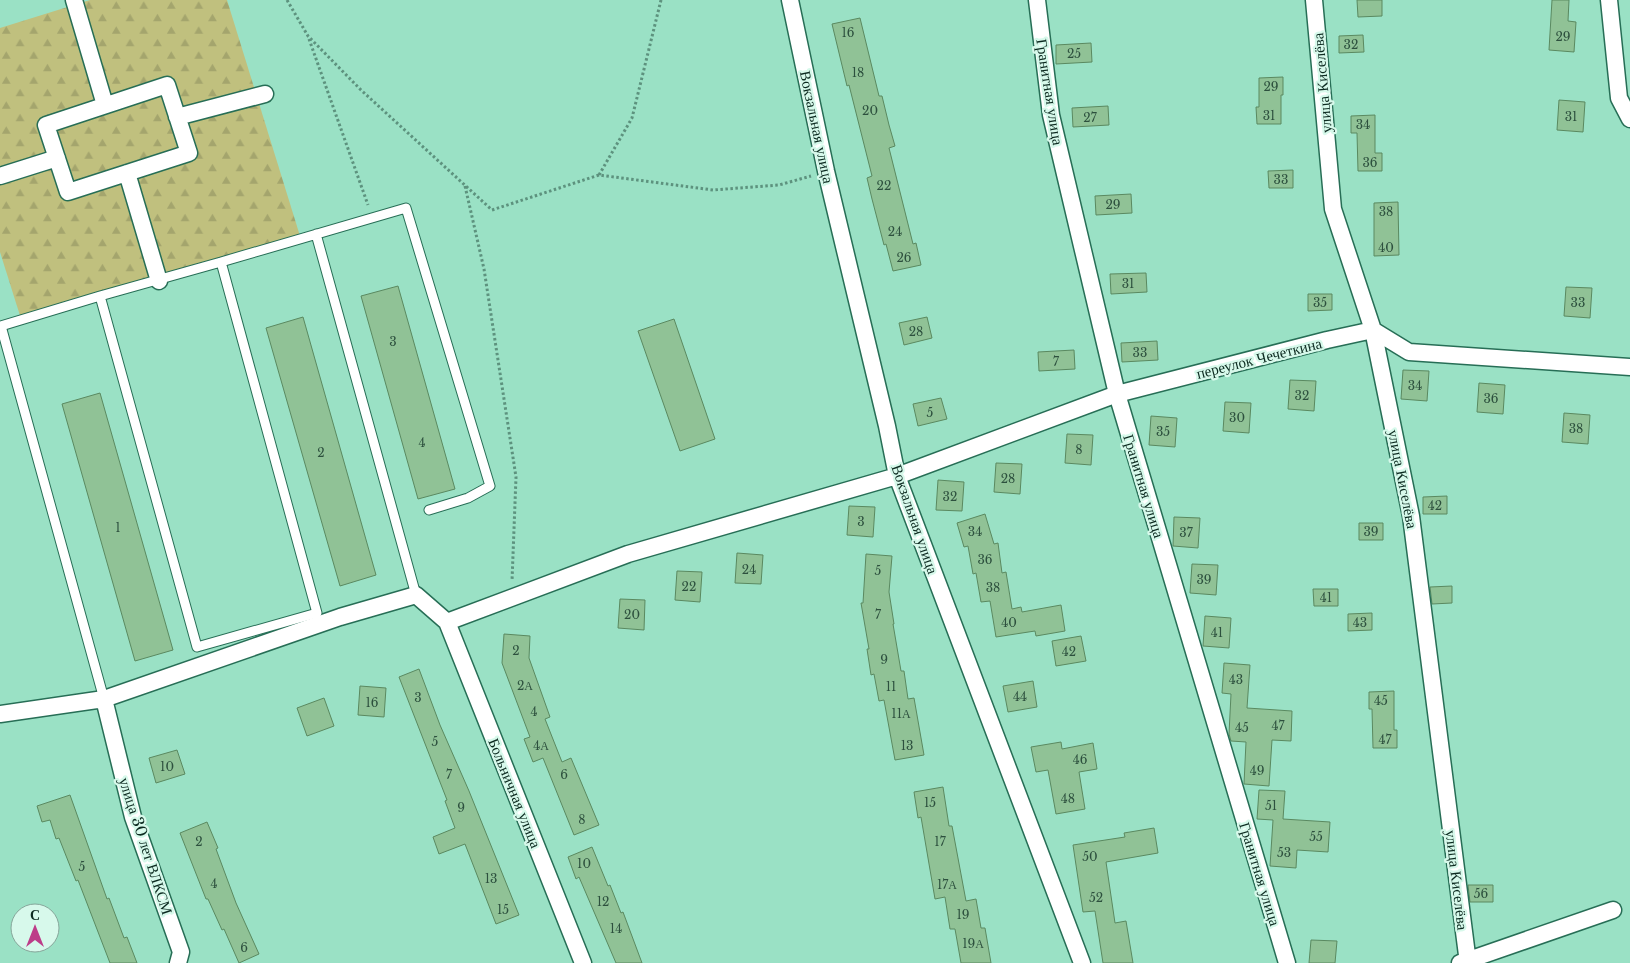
<svg xmlns="http://www.w3.org/2000/svg" width="1630" height="963" font-family="'Libre Baskerville',serif">
	<defs>
		<pattern id="forest-firs" width="22" height="20" patternUnits="userSpaceOnUse" patternTransform="scale(1.25)"><rect width="22" height="20" fill="#c0c07e"/><path d="M5 1l3.5 6h-7zM16 11l3.5 6h-7z" fill="#a4a56d"/></pattern>
	</defs>
	<rect width="100%" height="100%" fill="#9ae1c5"/>
	<path fill="url(#forest-firs)" d="M90,0H227L300,236L22,322L0,252V28Z"/>
	<path fill="#90c296" stroke="#5a8960" d="M1357,0H1382V16L1358,17Z
		M1552,0H1569L1568,21L1576,22L1574,52L1549,50Z
		M860,18L879,96H882L889,125L895,146L889,148L913,244L916,243L921,265L893,271L886,244L884,245L872,199L867,178L872,176L849,85L847,86L832,24Z
		M1363,35L1364,52L1339,53V36Z
		M1091,43L1092,62L1056,64V45Z
		M1283,77V95H1281V124H1257L1256,107H1259V78Z
		M1559,100L1585,102L1583,132L1557,130Z
		M1108,106L1109,125L1073,127L1072,108Z
		M1375,115V153H1382V171H1358L1357,133H1351V116Z
		M1293,170V188H1269L1268,171Z
		M1131,194L1132,213L1096,215L1095,196Z
		M1398,202L1399,255L1374,256V203Z
		M1146,273L1147,292L1111,294L1110,274Z
		M398,286L455,489L418,499L361,296Z
		M1566,287L1592,288L1590,318L1564,316Z
		M1308,294H1332V310L1308,311Z
		M303,317L376,575L340,586L266,328Z
		M927,317L932,338L904,345L899,323Z
		M674,319L715,439L680,451L638,331Z
		M1157,341L1158,360L1122,362L1121,343Z
		M1074,350L1075,369L1039,371L1038,352Z
		M1403,370L1429,371L1427,401L1401,399Z
		M1290,380L1316,381L1314,411L1288,409Z
		M1479,383L1505,385L1503,414L1477,412Z
		M100,393L173,650L135,661L62,404Z
		M941,398L947,419L918,426L913,404Z
		M1225,402L1251,403L1249,433L1223,431Z
		M1564,413L1590,415L1588,444L1562,442Z
		M1151,416L1177,418L1175,447L1149,445Z
		M1067,434L1093,435L1091,465L1065,463Z
		M996,463L1022,464L1020,494L994,492Z
		M938,480L964,482L962,511L936,510Z
		M1447,496V514H1423V497Z
		M849,506L875,507L873,537L847,535Z
		M985,514L994,544L998,543L1002,573L1006,572L1012,609L1021,607L1022,612L1061,605L1065,631L1036,636L1035,631L996,637L990,601L981,602L976,573L973,574L968,546L964,547L957,523Z
		M1174,517L1200,518L1198,548L1173,546Z
		M1359,523H1383V540H1359Z
		M737,553L763,555L761,584L735,583Z
		M866,554L892,556L889,592L894,624H893L901,671H904L908,699L914,698L924,755L895,760L884,700L879,701L874,674L871,675L867,649H869L861,603H863Z
		M1192,564L1218,565L1216,595L1190,593Z
		M677,571L702,572L700,602L675,600Z
		M1452,586V603L1432,604L1430,587Z
		M1313,589H1338V606H1314Z
		M620,599L645,600L644,630L618,628Z
		M1372,613V630L1348,631V614Z
		M1205,616L1231,618L1229,648L1203,646Z
		M504,634L530,636L529,658L550,717L545,719L562,762L571,758L599,825L574,835L543,758L533,762L524,739L530,737L502,663Z
		M1081,636L1086,661L1056,666L1052,641Z
		M1224,663L1250,665L1247,708L1292,711L1291,741L1272,740L1269,786L1244,784L1246,742L1231,741L1229,734L1231,694L1222,693Z
		M419,669L440,725L469,791L519,915L496,924L465,844L439,854L433,837L455,828L445,801L447,800L399,677Z
		M1033,681L1037,707L1008,712L1003,686Z
		M360,686L386,688L384,717L358,715Z
		M1394,691V730H1397V748H1373L1372,709H1369V692Z
		M324,698L334,726L307,736L297,708Z
		M1061,742L1062,749L1093,743L1097,769L1079,772L1085,809L1056,814L1048,770L1036,772L1031,747Z
		M177,750L185,774L156,783L149,758Z
		M943,787L949,826H952L966,901L976,899L981,928H985L991,963H961L955,929H950L945,897L935,899L921,817L918,818L914,792Z
		M1259,790L1285,791L1283,819L1330,822L1328,852L1297,850L1296,868L1270,866L1273,820L1257,819Z
		M70,795L107,899L109,898L124,938L127,937L137,963H110L78,880L76,881L59,838L56,839L50,820L42,822L37,806Z
		M207,822L218,848L216,849L236,903L259,954L239,963L224,929L222,930L208,899H206L180,833Z
		M1154,828L1158,853L1106,862L1115,923L1126,921L1133,963H1103L1095,911L1083,912L1073,845L1125,837L1124,833Z
		M592,847L608,886L610,885L621,913L623,912L642,963H616L579,877L576,879L568,857Z
		M1468,885H1493V902H1470Z
		M1311,940L1337,941L1335,963H1309Z"/>
	<g fill="none" stroke-linecap="round" stroke-linejoin="round">
		<g stroke="#276e56" stroke-width="11">
			<path id="lane" d="M316,234L416,595
				M100,296L221,262
				M104,699L1,326L100,296L197,647L317,613L221,262L406,208L490,486L468,498L429,510"/>
		</g>
		<g stroke="#276e56" stroke-width="19">
			<path id="street" d="M74,0L105,105
				M790,0L826,171L887,426L897,476L1082,963
				M1037,0L1051,115L1117,394L1287,963
				M1314,0L1333,209L1373,330L1411,516L1468,963
				M1609,0L1619,98L1630,119
				M167,85L189,153L68,192L46,125Z
				M177,117L265,94
				M127,173L159,281
				M0,176L57,158
				M447,622L583,963
				M104,699L133,817L181,952L178,963
				M0,714L104,699L340,617L416,595L447,622L628,554L897,476L1117,394L1327,340L1373,330L1409,352L1630,367
				M1460,963L1613,910"/>
		</g>
		<path stroke="#5d927e" stroke-width="3" stroke-dasharray="2.5 2.5" stroke-linecap="butt" d="M287,0L308,36L361,90L492,210L599,175L713,190L779,185L811,176
			M309,39L368,205
			M599,175L632,118L661,0
			M465,186L484,269L516,477L512,581"/>
		<use href="#lane" stroke="#fff" stroke-width="9"/>
		<use href="#street" stroke="#fff" stroke-width="16"/>
	</g>
	<g text-anchor="middle" dominant-baseline="central" stroke-width="4.5" stroke-linejoin="round" paint-order="stroke">
		<g font-size="12" fill="#2d503e">
			<text x="848" y="32">16</text>
			<text x="1563" y="36">29</text>
			<text x="1351" y="44">32</text>
			<text x="1074" y="53">25</text>
			<text x="858" y="72">18</text>
			<text x="1271" y="86">29</text>
			<text x="870" y="110">20</text>
			<text x="1269" y="115">31</text>
			<text x="1571" y="116">31</text>
			<text x="1090" y="117">27</text>
			<text x="1363" y="124">34</text>
			<text x="1370" y="162">36</text>
			<text x="1281" y="179">33</text>
			<text x="884" y="185">22</text>
			<text x="1113" y="204">29</text>
			<text x="1386" y="211">38</text>
			<text x="895" y="231">24</text>
			<text x="1386" y="247">40</text>
			<text x="904" y="257">26</text>
			<text x="1128" y="283">31</text>
			<text x="1320" y="302">35</text>
			<text x="1578" y="302">33</text>
			<text x="916" y="331">28</text>
			<text x="393" y="341">3</text>
			<text x="1140" y="352">33</text>
			<text x="1056" y="361">7</text>
			<text x="1415" y="385">34</text>
			<text x="1302" y="395">32</text>
			<text x="1491" y="398">36</text>
			<text x="930" y="412">5</text>
			<text x="1237" y="417">30</text>
			<text x="1576" y="428">38</text>
			<text x="1163" y="431">35</text>
			<text x="422" y="442">4</text>
			<text x="1079" y="449">8</text>
			<text x="321" y="452">2</text>
			<text x="1008" y="478">28</text>
			<text x="950" y="496">32</text>
			<text x="1435" y="505">42</text>
			<text x="861" y="521">3</text>
			<text x="118" y="527">1</text>
			<text x="975" y="531">34</text>
			<text x="1371" y="531">39</text>
			<text x="1186" y="532">37</text>
			<text x="985" y="559">36</text>
			<text x="749" y="569">24</text>
			<text x="878" y="570">5</text>
			<text x="1204" y="579">39</text>
			<text x="689" y="586">22</text>
			<text x="993" y="587">38</text>
			<text x="1326" y="597">41</text>
			<text x="632" y="614">20</text>
			<text x="878" y="614">7</text>
			<text x="1009" y="622">40</text>
			<text x="1360" y="622">43</text>
			<text x="1217" y="632">41</text>
			<text x="516" y="650">2</text>
			<text x="1069" y="651">42</text>
			<text x="884" y="659">9</text>
			<text x="1236" y="679">43</text>
			<text x="525" y="685">2А</text>
			<text x="891" y="686">11</text>
			<text x="1020" y="696">44</text>
			<text x="418" y="697">3</text>
			<text x="1381" y="700">45</text>
			<text x="372" y="702">16</text>
			<text x="534" y="711">4</text>
			<text x="901" y="713">11А</text>
			<text x="1278" y="725">47</text>
			<text x="1242" y="727">45</text>
			<text x="1385" y="739">47</text>
			<text x="435" y="741">5</text>
			<text x="541" y="745">4А</text>
			<text x="907" y="745">13</text>
			<text x="1080" y="759">46</text>
			<text x="167" y="766">10</text>
			<text x="1257" y="770">49</text>
			<text x="449" y="774">7</text>
			<text x="564" y="774">6</text>
			<text x="1068" y="798">48</text>
			<text x="930" y="802">15</text>
			<text x="1271" y="805">51</text>
			<text x="461" y="807">9</text>
			<text x="582" y="819">8</text>
			<text x="1316" y="836">55</text>
			<text x="199" y="841">2</text>
			<text x="940" y="841">17</text>
			<text x="1284" y="852">53</text>
			<text x="1090" y="856">50</text>
			<text x="584" y="863">10</text>
			<text x="82" y="866">5</text>
			<text x="491" y="878">13</text>
			<text x="214" y="883">4</text>
			<text x="947" y="884">17А</text>
			<text x="1481" y="893">56</text>
			<text x="1096" y="897">52</text>
			<text x="603" y="901">12</text>
			<text x="503" y="909">15</text>
			<text x="963" y="914">19</text>
			<text x="616" y="928">14</text>
			<text x="973" y="943">19А</text>
			<text x="244" y="947">6</text>
		</g>
		<g font-size="15" fill="#0c2a20" stroke="#d7f9eb">
			<text transform="translate(1322 83) rotate(-95)">улица Киселёва</text>
			<text transform="translate(1050 92) rotate(81)">Гранитная улица</text>
			<text transform="translate(817 127) rotate(78)">Вокзальная улица</text>
			<text transform="translate(1259 358) rotate(-14)">переулок Чечеткина</text>
			<text transform="translate(1403 479) rotate(79)">улица Киселёва</text>
			<text transform="translate(1144 486) rotate(73)">Гранитная улица</text>
			<text transform="translate(915 519) rotate(71)">Вокзальная улица</text>
			<text transform="translate(515 793) rotate(68)">Больничная улица</text>
			<text transform="translate(146 846) rotate(72)">улица 30 лет ВЛКСМ</text>
			<text transform="translate(1260 874) rotate(73)">Гранитная улица</text>
			<text transform="translate(1457 880) rotate(83)">улица Киселёва</text>
		</g>
	</g>
	<g transform="translate(35 928)"><circle r="24" fill="#d7f9eb" stroke="#86a69a"/>
	<path d="M0-4L9 19L0 12L-9 19Z" fill="#bd3d89"/>
	<text y="-8" font-size="14" font-weight="bold" text-anchor="middle" fill="#0c2a20">С</text>
	</g>
</svg>
